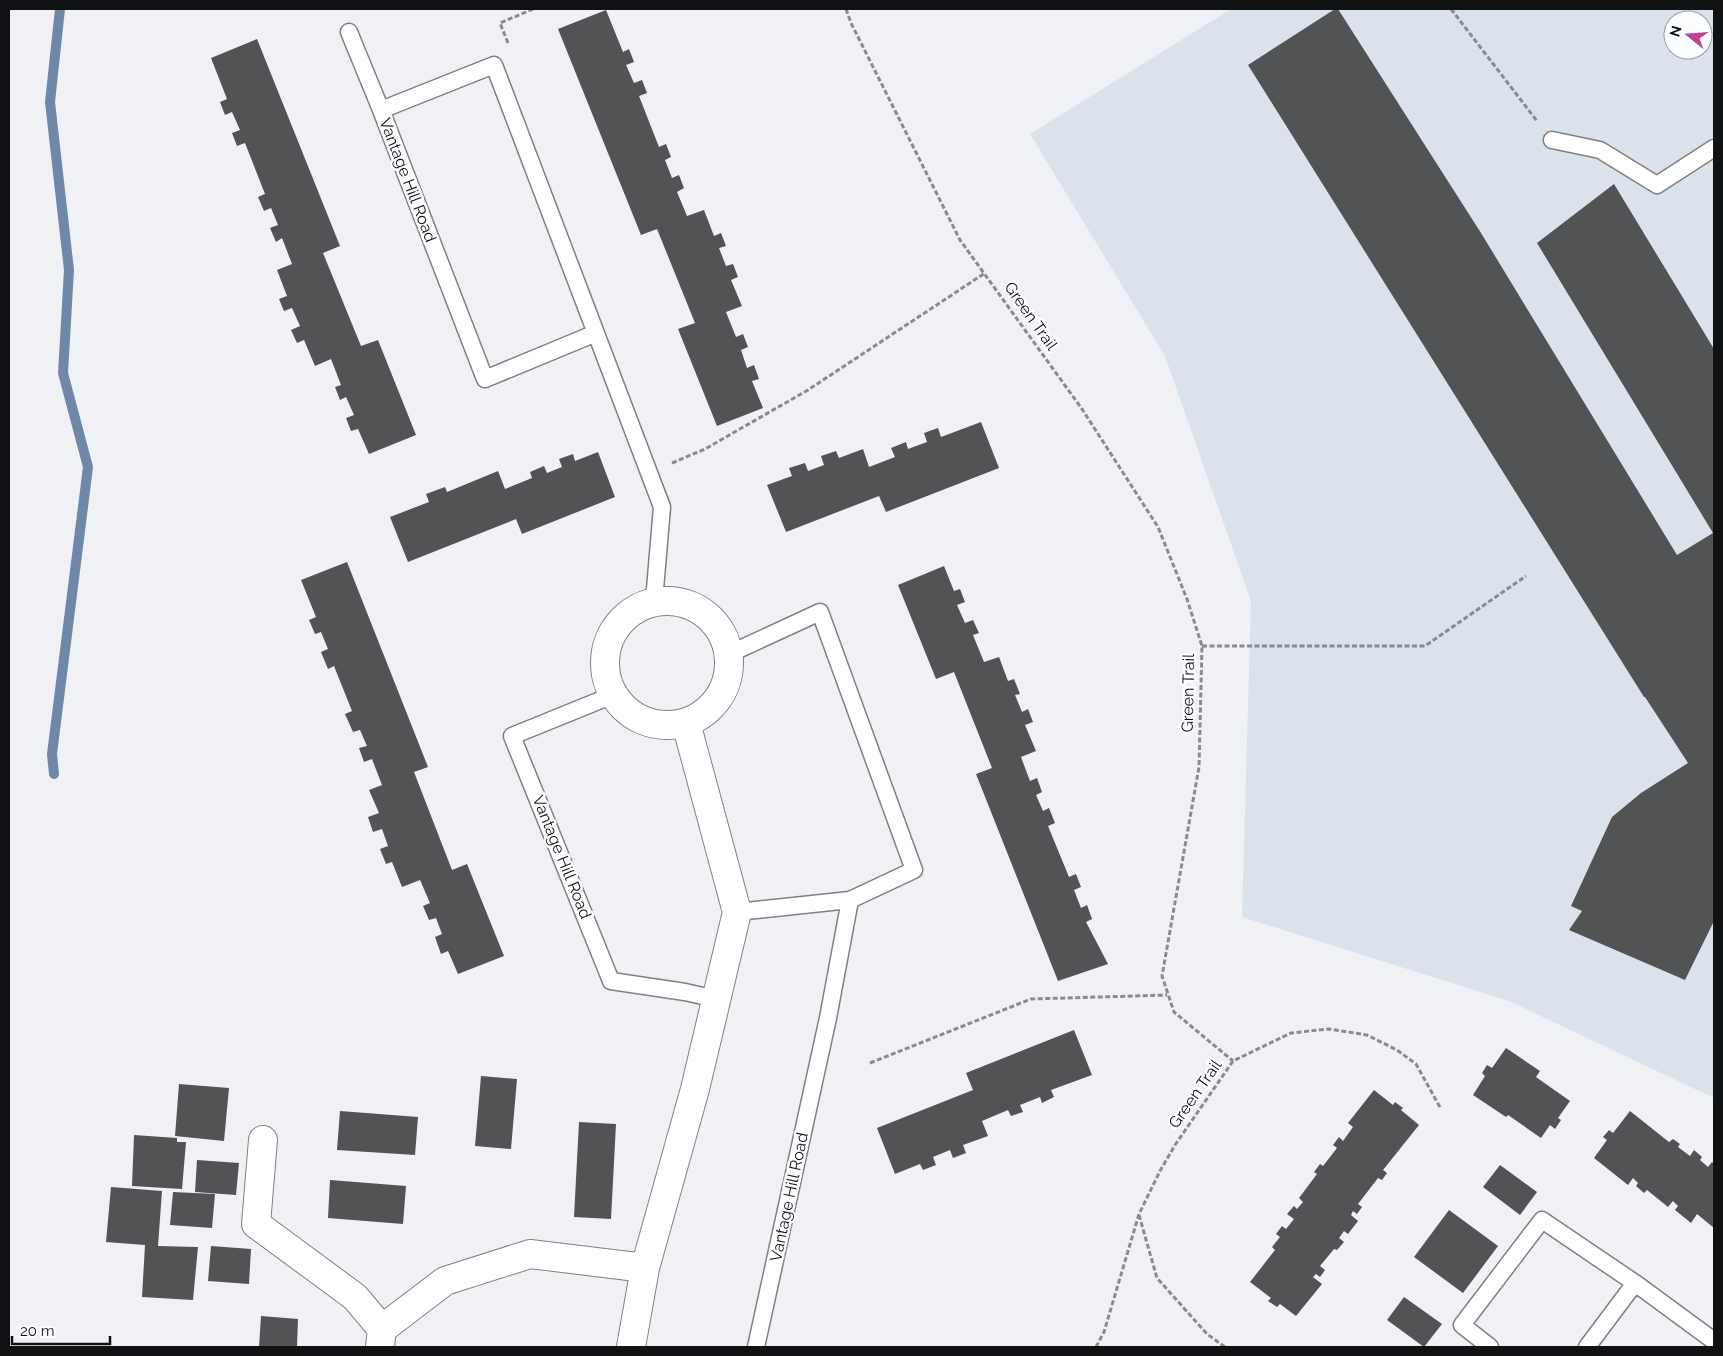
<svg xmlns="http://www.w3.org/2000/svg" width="1723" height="1356" font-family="Raleway,sans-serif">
	<rect width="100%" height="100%" fill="#eff1f4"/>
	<path fill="#dbe2ea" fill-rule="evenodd" d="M1231,9H1714V1098L1509,1001L1242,917L1251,601L1165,356L1030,134ZM1673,20H1703V50H1673Z"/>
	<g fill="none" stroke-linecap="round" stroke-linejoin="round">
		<path stroke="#6f88a9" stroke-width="10" d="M54,774L52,754L88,467L63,373L69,270L50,102L60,9"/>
	</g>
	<path fill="#515355" d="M1335,9H1338L1481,233L1677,555L1713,533L1537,243L1614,184L1714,349V921L1685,980L1569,930L1582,911L1571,906L1612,817L1641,793L1688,763L1645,697H1644L1248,65Z
		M606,10L623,52L629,49L634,62L626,65L634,83L642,80L647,93L639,96L659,147L666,144L671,157L665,160L672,178L679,175L684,188L677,192L687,216L704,210L714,236L721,233L726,246L719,248L726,266L733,264L738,277L731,280L742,306L726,312L736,337L743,334L748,347L741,350L747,368L754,365L759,379L752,381L763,408L717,426L678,329L695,323L657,229L641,235L558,29Z
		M257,39L340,246L323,253L361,346L378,340L416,435L369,454L358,429L351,431L346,418L354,415L346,397L340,400L335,387L341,385L331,359L315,366L304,340L297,343L291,330L300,326L292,308L284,311L279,299L287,296L277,270L292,264L282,238L276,242L270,228L278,225L271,208L264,211L258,197L265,194L245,143L237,146L232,133L240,130L232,112L225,115L220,102L227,99L211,58Z
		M981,422L999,468L886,512L879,496L786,532L767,485L792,476L789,468L805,463L808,471L824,465L821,456L836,451L839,458L863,449L869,467L895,457L891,448L906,442L908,449L927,442L924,433L938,428L941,437Z
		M598,452L615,497L522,534L516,519L408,562L390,517L429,502L426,494L445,487L447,492L498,471L505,489L532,478L530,472L544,466L547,473L562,467L559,459L573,454L575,461Z
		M347,562L428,767L414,772L452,870L467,864L504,956L458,974L448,951L441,954L435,937L442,934L436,918L429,920L423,906L430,903L420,880L402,887L392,862L386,864L380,849L388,846L382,829L373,832L368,817L379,813L369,790L382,785L372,759L364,762L359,748L367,746L360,730L353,732L345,714L352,711L334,666L328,669L321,652L328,649L321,632L315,634L309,620L316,617L301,580Z
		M944,566L954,591L960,589L965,602L957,605L965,623L973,620L979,633L973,635L984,662L999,657L1008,681L1014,679L1020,694L1015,695L1022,712L1028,709L1033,722L1025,725L1036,751L1021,757L1030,781L1037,778L1042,792L1036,795L1043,811L1049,808L1055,823L1048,826L1069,877L1076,874L1081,887L1074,890L1081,908L1087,905L1092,919L1086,922L1108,964L1058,981L976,774L992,768L954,672L936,679L898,585Z
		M1074,1030L1092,1075L1051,1090L1054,1097L1042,1103L1040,1097L1020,1105L1023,1112L1011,1116L1008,1110L982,1121L988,1136L963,1145L966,1153L953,1158L950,1150L933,1157L936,1165L923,1170L920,1164L895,1174L877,1128L973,1090L966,1073Z
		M1506,1048L1540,1071L1536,1077L1570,1101L1558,1118L1561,1120L1555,1129L1550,1125L1541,1138L1508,1115L1506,1117L1473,1095L1485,1076L1482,1073L1487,1065L1492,1068Z
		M481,1076L517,1079L511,1149L475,1146Z
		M179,1084L229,1088L224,1141L175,1136Z
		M1374,1090L1393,1105L1395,1102L1403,1108L1401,1110L1419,1125L1383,1170L1387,1173L1382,1180L1378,1178L1358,1204L1362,1207L1357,1214L1353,1211L1351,1215L1358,1221L1348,1234L1344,1231L1339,1238L1344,1242L1337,1250L1334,1249L1320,1266L1325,1270L1320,1277L1316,1274L1313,1277L1322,1284L1296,1316L1280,1304L1277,1307L1268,1301L1271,1298L1250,1282L1275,1250L1272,1247L1280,1237L1276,1234L1282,1226L1286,1229L1294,1219L1287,1214L1294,1206L1297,1209L1303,1202L1299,1198L1317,1174L1314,1172L1320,1164L1323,1166L1337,1148L1333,1145L1339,1137L1343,1141L1353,1127L1348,1123Z
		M340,1111L418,1117L415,1155L337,1150Z
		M1630,1111L1669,1142L1673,1139L1680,1144L1678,1147L1690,1156L1694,1150L1702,1157L1700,1160L1708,1167L1712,1162L1714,1164V1228L1697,1214L1691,1223L1675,1210L1678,1206L1673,1201L1668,1207L1647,1190L1644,1193L1636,1186L1638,1183L1633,1178L1628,1185L1594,1158L1607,1140L1603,1137L1609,1130L1613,1133Z
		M579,1122L616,1124L611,1219L574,1217Z
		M134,1135L177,1138V1142H186L182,1189L132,1186Z
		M197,1160L239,1163L236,1195L195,1192Z
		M1500,1165L1537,1192L1520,1215L1483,1187Z
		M330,1180L406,1186L403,1224L328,1218Z
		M111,1187L162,1191L158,1246L198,1247L193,1300L142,1297L145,1245L106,1242Z
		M173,1192L215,1194L212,1228L170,1225Z
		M1449,1210L1498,1246L1463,1293L1414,1257Z
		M211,1246L251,1249L249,1284L208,1281Z
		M1404,1297L1442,1324L1424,1347L1387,1320Z
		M261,1316L298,1319L297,1347H259Z"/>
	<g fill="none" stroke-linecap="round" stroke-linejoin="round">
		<g stroke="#7e8082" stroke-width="19">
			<path id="lane" d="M349,32L381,110
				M1552,140L1600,150L1657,185L1714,148
				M596,333L485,379L381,110L494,65L662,507L654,601
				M729,654L820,612L914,870L850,900L737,912
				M613,695L512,736L611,981L685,992L716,999
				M756,1347L828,1018L850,900
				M1490,1347L1462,1325L1542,1220L1635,1283
				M1587,1347L1635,1283L1714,1341"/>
		</g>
		<g stroke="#7e8082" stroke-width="30">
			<path id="street" d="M605 663a62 62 0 1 1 124 0a62 62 0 1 1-124 0Z
				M263,1140L256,1224L355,1297L382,1329
				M380,1347L382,1329L445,1281L530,1254L645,1268
				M631,1347L645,1268L695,1089L737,912L686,723"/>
		</g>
		<path stroke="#898b8d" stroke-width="3" stroke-dasharray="5 2.5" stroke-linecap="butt" d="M846,9L851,23L960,240L1082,409L1158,527L1187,599L1202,646L1199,767L1162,976L1174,1012L1233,1061
			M1451,9L1537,121
			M508,43L500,23L533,9
			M672,463L705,449L808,390L985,273
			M1202,646H1425L1526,576
			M870,1063L1031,999L1167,995
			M1139,1215L1157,1278L1207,1334L1225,1347
			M1096,1347L1104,1332L1139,1214L1160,1171L1175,1145L1233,1061L1291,1033L1329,1029L1367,1035L1397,1050L1416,1064L1441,1109"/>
		<use href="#lane" stroke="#fff" stroke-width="16"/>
		<use href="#street" stroke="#fff" stroke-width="28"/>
	</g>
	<g text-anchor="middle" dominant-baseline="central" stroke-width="5" stroke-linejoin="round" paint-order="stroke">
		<g font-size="16" fill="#101112" stroke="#fdfeff">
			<text transform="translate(408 180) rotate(69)">Vantage Hill Road</text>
			<text transform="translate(1031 316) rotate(55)">Green Trail</text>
			<text transform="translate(1188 693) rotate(-89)">Green Trail</text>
			<text transform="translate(562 857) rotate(68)">Vantage Hill Road</text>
			<text transform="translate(1195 1094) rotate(-55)">Green Trail</text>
			<text transform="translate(789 1197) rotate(-78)">Vantage Hill Road</text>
		</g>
	</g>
	<rect width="1723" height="1356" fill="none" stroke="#101112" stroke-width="20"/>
	<g transform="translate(1688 35) rotate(287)"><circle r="24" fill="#fdfeff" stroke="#9e9fa0"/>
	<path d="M0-4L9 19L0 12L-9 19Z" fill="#bb4194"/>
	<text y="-8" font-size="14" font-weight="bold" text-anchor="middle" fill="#101112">N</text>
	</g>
	<path d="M12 1336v8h98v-8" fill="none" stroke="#101112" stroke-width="2.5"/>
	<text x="20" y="1336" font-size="15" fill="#101112" stroke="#fdfeff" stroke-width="4" paint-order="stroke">20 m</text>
</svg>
